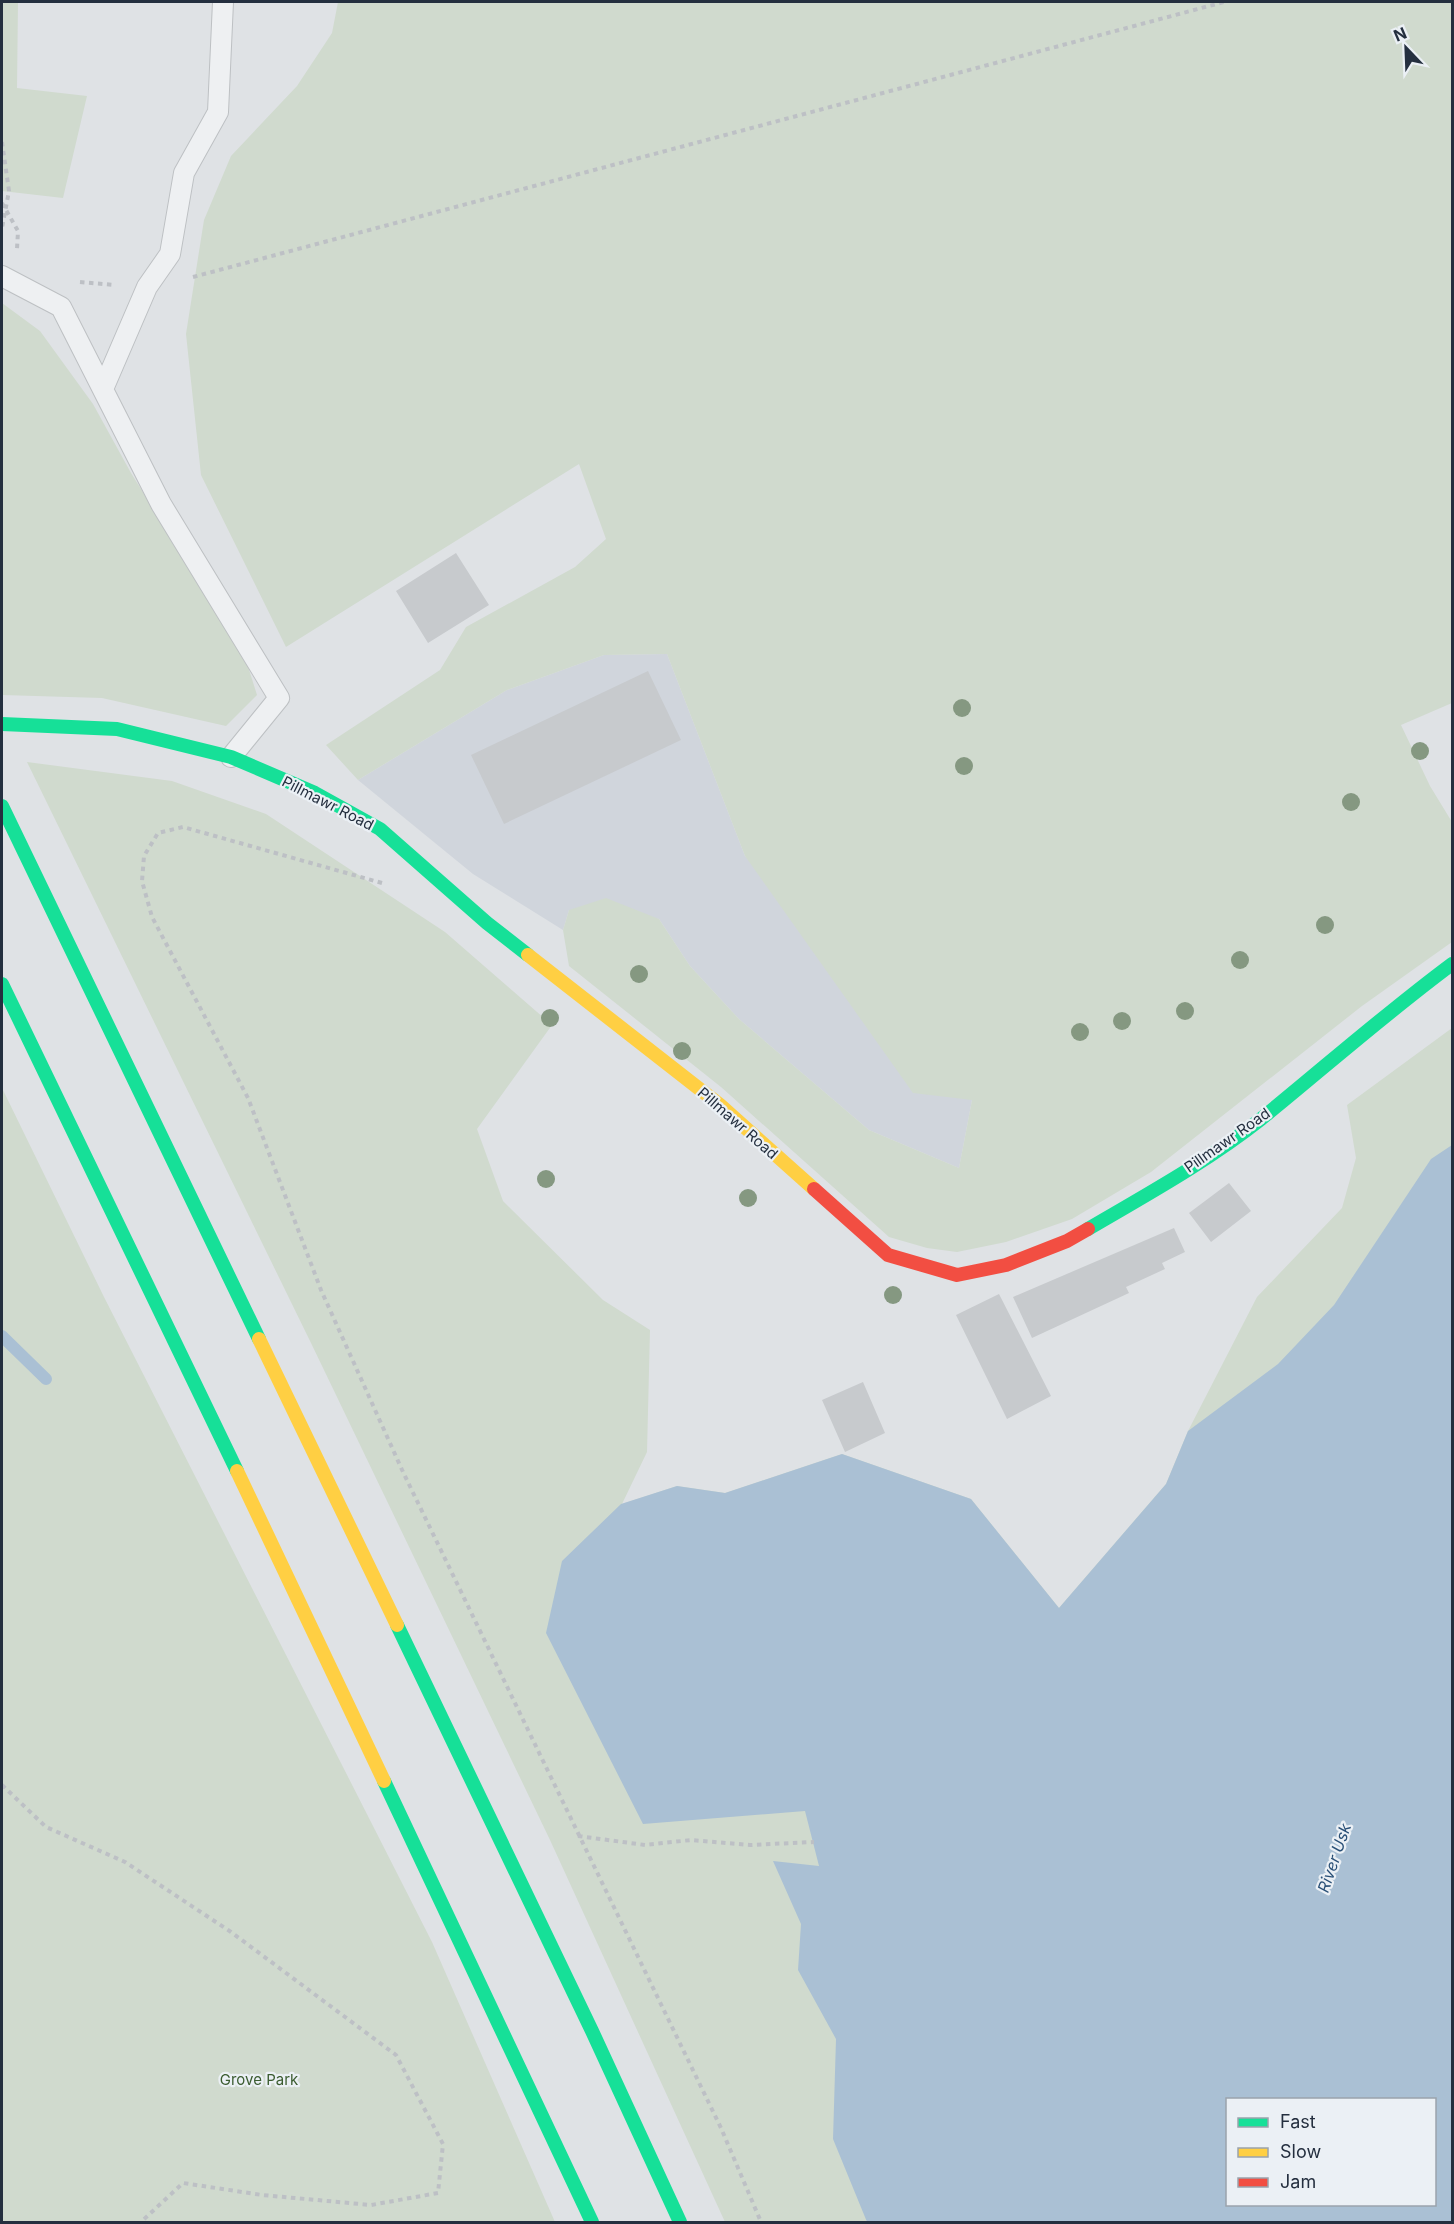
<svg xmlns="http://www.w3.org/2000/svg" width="1454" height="2224" font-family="Inter,sans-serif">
	<rect width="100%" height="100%" fill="#dfe2e5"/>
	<path fill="#d0d5dc" d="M667,654L745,856L972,1100L959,1168L869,1130L739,1019L690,966L659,919L569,910L563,930L473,874L358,780L507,690L604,655Z"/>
	<path fill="#d0dace" d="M2,2H18L17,88L87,96L63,198L2,191Z
		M338,2H1452V703L1401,725L1430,786L1452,822V942L1362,1006L1151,1172L1072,1219L1006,1242L957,1252L927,1248L889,1237L721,1087L569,966L563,930L569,910L606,898L659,919L690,966L739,1019L869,1130L959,1168L972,1100L913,1093L745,856L667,654L604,655L507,690L358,780L326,745L440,670L466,627L575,567L606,539L579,464L286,647L201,475L186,334L204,220L231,156L297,86L332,33Z
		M2,303L40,331L93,404L131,473L244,654L257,695L226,726L102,698L2,695Z
		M27,762L172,781L266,814L445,932L552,1025L477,1129L503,1201L603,1300L650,1330L647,1452L622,1504L677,1486L725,1493L842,1454L971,1499L1059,1608L1166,1484L1188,1431L1257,1297L1342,1208L1356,1158L1347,1105L1452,1028V1352L810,1827L820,1866L867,2222L866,2219V2222H725L550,1840L311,1343Z
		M2,1088L104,1297L432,1942L555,2222H2Z"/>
	<path fill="#aac0d4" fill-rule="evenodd" d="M1452,1145V2222H867L833,2139L836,2039L798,1970L801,1924L773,1861L819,1866L805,1811L643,1824L546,1633L562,1561L621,1504L677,1486L725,1493L842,1454L971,1499L1059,1608L1166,1484L1188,1431L1278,1364L1334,1305L1431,1159ZM1228,2100H1434V2204H1228Z"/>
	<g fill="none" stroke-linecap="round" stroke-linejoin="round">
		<path stroke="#aac0d4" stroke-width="12" d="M2,1336L46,1379"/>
	</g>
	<path fill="#c7cacd" d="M456,553L489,605L428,643L396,591Z
		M648,671L681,740L504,824L471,755Z
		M1229,1183L1251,1211L1211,1242L1189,1213Z
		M1174,1228L1185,1252L1162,1263L1165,1269L1126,1287L1129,1293L1032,1338L1013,1297Z
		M999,1294L1051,1396L1007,1419L956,1315Z
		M863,1382L885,1433L845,1452L822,1400Z"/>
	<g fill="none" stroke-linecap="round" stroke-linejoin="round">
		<g stroke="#bdc0c3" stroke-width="22">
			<path id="lane" d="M2,276L61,307L161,504L279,698L231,757
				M103,389L147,287L170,254L184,173L218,112L223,2"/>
		</g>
		<path stroke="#bdc0c5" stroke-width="4" stroke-dasharray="4.5 4.5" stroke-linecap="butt" d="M2,142L9,191L2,228
			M2,203L18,231L17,249
			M193,277L1224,2
			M80,282L115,285
			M382,883L183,827L158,833L144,856L142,881L152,917L248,1098L321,1290L403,1472L721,2128L761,2222
			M2,1785L46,1827L125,1862L231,1932L396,2055L443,2144L438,2193L371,2205L262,2195L183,2183L141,2222
			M578,1836L645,1845L691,1840L750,1845L814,1842"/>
		<use href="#lane" stroke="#eef0f2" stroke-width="20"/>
		<path stroke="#16e098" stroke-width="14" d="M2,724L117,729L231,757L315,793L380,829L487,923L528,955
			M2,806L259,1339
			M2,984L237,1471
			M1088,1229C1146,1195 1208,1161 1261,1119C1325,1067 1386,1013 1452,964
			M397,1625L592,2031L680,2222
			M384,1781L592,2222"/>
		<path stroke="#ffcf43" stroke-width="14" d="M528,955L720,1105L814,1189
			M259,1339L397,1625
			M237,1471L384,1781"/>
		<path stroke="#f24e42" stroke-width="14" d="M814,1189L888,1255L957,1275L1006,1265L1067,1241L1088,1229"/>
	</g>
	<g fill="#859881">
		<circle cx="962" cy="708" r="9"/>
		<circle cx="1420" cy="751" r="9"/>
		<circle cx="964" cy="766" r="9"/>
		<circle cx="1351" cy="802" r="9"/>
		<circle cx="1325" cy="925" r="9"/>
		<circle cx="1240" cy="960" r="9"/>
		<circle cx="639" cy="974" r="9"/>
		<circle cx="1185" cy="1011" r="9"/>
		<circle cx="550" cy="1018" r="9"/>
		<circle cx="1122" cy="1021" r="9"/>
		<circle cx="1080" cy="1032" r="9"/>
		<circle cx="682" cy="1051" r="9"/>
		<circle cx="546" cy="1179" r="9"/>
		<circle cx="748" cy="1198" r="9"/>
		<circle cx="893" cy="1295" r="9"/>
	</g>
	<g text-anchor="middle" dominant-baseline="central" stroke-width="4.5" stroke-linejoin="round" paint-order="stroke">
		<g font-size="15" fill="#242f3f" stroke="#ebf0f5">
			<text transform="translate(328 803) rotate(27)">Pillmawr Road</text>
			<text transform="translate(738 1123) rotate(41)">Pillmawr Road</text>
			<text transform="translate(1227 1140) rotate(-35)">Pillmawr Road</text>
		</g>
		<g font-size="15" fill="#3b5c30" stroke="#ebf0f5">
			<text x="259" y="2079">Grove Park</text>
		</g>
		<g font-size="16" font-style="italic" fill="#2a5077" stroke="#ebf0f5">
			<text transform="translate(1334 1858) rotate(-71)">River Usk</text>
		</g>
	</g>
	<rect width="1454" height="2224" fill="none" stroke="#242f3f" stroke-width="6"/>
	<rect x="1226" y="2098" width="210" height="108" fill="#ebf0f5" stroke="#9ba3ac" stroke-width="1.5"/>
	<rect x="1238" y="2118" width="30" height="9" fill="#16e098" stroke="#9ba3ac" stroke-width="1.5"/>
	<text x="1280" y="2128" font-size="18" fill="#242f3f">Fast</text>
	<rect x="1238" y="2148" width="30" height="9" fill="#ffcf43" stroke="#9ba3ac" stroke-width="1.5"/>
	<text x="1280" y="2158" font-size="18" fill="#242f3f">Slow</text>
	<rect x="1238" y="2178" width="30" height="9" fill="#f24e42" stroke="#9ba3ac" stroke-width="1.5"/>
	<text x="1280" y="2188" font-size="18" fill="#242f3f">Jam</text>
	<g transform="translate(1406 48) rotate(337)" stroke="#ebf0f5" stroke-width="4.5" paint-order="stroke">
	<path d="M0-4.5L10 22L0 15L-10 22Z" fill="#242f3f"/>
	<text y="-9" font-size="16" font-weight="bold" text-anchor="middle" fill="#242f3f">N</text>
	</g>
</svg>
